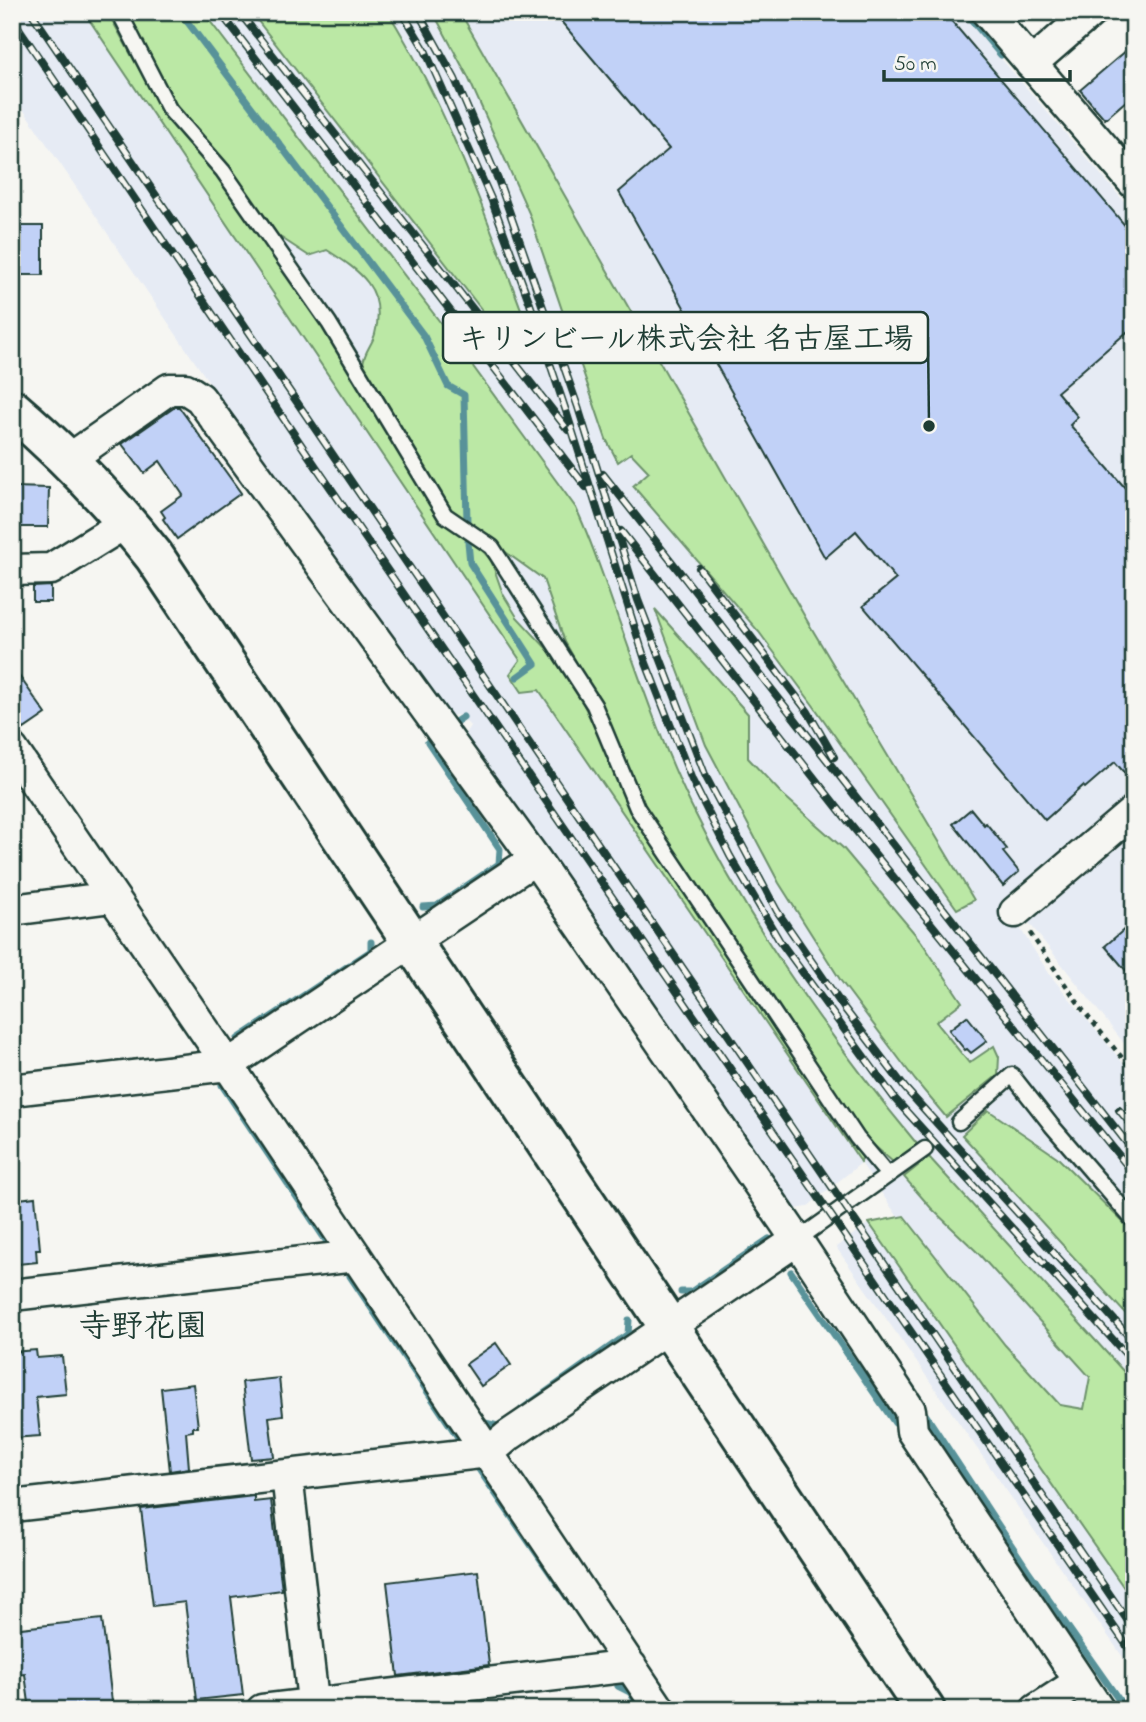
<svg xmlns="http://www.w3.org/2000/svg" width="1146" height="1722" font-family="'Indie Flower','Klee One',sans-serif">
	<rect width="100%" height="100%" fill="#f6f6f2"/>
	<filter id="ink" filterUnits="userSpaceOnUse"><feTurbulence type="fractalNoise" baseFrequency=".0143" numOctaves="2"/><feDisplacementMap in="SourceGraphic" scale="14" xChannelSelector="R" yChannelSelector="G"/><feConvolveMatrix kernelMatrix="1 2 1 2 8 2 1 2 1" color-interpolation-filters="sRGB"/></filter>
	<g filter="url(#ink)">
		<path fill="#e6ebf4" d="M12,12H961L1134,213V1056L1030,924L1002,900L1050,975L1134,1076V1563L861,1163L807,1207L785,1211L461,740L470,726L460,715L443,716L195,362L12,93Z
			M869,1223L1134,1602V1673L836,1247Z"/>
		<path fill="#bbe8a5" stroke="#6d926c" stroke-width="2" d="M84,12H111L113,22L162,111L217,174L323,328L439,517L480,548L491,560L503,594L517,617L550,652L583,703L632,808L862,1157L861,1162L539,690L522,692L510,674L520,660Z
			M128,12H203L453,339L576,508C591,540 602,573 614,607C638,673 660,741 691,805C750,926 831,1040 917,1144L893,1162L862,1135L645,807L605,713L565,642L543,579L449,511L363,364C364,352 372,345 375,334C387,289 360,271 327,250L309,256L277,235L177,106Z
			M251,12H388C450,112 490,226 531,336H502Z
			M433,12H460L809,624L974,900L957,909L813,705L759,632L633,486L649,472L631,453L618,462L606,439L529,213L468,77Z
			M655,609L748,714V758L782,794L843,848L921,941L962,1002L936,1022L969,1063L994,1046L999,1057L998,1075L946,1117L915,1080L841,981L779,883L706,745Z
			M988,1110L1057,1157L1134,1233V1323L962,1135Z
			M929,1157L1134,1383V1602L869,1223L904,1216L1005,1345L1060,1405L1084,1409L1090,1377L977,1252L931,1208L904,1177Z"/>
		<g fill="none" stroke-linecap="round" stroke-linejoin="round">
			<path stroke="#589299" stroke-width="7" d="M180,12L424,336L448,386L464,395L467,522
				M965,12L1001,55
				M468,542L470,563L535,664L517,677
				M454,723L463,717
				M423,907L437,906L499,864L500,849L428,742
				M238,1039L371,951V942
				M222,1085L325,1239
				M791,1272L895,1423
				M350,1276L458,1437
				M681,1292H691L769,1239
				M522,1409L628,1334L629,1320
				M925,1414L1027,1569L1126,1710
				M485,1423L498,1426L504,1422
				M476,1465L571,1603
				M618,1686L630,1692L641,1710"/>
		</g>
		<path fill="#c1d1f7" stroke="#1f3d34" stroke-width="2" d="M553,12H944L1134,236V326L1057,392L1078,417L1070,425L1134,498V784L1115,762L1085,788L1083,786L1045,820L863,606L896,579L856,531L825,558L619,192L669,149Z
			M1134,44V94L1105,119L1080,90Z
			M12,226H43V275H12Z
			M175,407H179L241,493L177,539L163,519L165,517L161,511L183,495L160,461L144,473L122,444Z
			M12,487L49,488L48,527H12Z
			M51,586V602H33V587Z
			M12,666L46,714L24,729L12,712Z
			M971,809L984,825L986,823L1007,849L1003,852L1019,872L1003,886L953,824Z
			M1134,921V980L1105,946Z
			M967,1016L987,1041L971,1053L967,1049L965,1050L949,1030Z
			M35,1197L40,1249H36L37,1262L18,1264L12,1230V1200Z
			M496,1343L511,1365L481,1386L466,1364Z
			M36,1350L37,1358L62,1356L66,1394L36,1397L40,1436L12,1438V1352Z
			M279,1378L283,1415L269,1417L274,1457L251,1459L242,1382Z
			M193,1384L198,1427H193V1431L186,1432L189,1468L170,1471L161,1388Z
			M254,1496V1502L271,1500L282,1590L231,1597L243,1695L197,1700L185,1602L153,1606L141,1509Z
			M478,1571L489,1665L398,1676L387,1582Z
			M102,1619L113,1710H30L25,1674L12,1675V1629Z"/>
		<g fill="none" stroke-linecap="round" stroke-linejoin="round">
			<g stroke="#1f3d34" stroke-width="19">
				<path id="lane" d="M119,12L169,109L223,171L329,323L445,515L492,547L594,705L637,808L857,1138L888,1175
					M959,1122L1012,1075L1052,1126L1134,1221
					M797,1240L925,1149"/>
			</g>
			<g stroke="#1f3d34" stroke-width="35">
				<path id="street" d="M987,12L1134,183
					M1031,64L1091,12
					M68,460L169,389H186L200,398L535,859L797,1240L910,1410L912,1431L1099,1710
					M12,570L51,569L127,522
					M12,749L228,1065L660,1710
					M12,910L112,897
					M1015,912L1134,811
					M12,1090L228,1065L535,859
					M12,1295L356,1256
					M287,1475L314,1710
					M12,1506L489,1452L508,1436L797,1240
					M262,1710L631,1666
					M1036,1710L1079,1682"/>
			</g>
			<g stroke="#1f3d34" stroke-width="44">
				<path id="secondary" d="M12,409C64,453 112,503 154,556L925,1710"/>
			</g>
			<path stroke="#1f3d34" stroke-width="4.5" stroke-dasharray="5 5" stroke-linecap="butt" d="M1030,933L1085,1013L1134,1072"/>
			<use href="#lane" stroke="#f6f6f2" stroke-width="14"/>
			<use href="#street" stroke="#f6f6f2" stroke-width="30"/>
			<use href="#secondary" stroke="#f6f6f2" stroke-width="38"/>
			<g stroke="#1f3d34" stroke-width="8">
				<path id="rail" d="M31,12L1134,1630
					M220,12L586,487
					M239,12L568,430
					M402,12L425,50L492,201L529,301L567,414L646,663L692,780L730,856L779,940L895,1099L1134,1363
					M418,12L455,79L499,182L578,407L638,600L706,777L777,911L844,1008L905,1088L1134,1342
					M12,18L317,468L1134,1656
					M603,474L1134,1152
					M621,531L848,821L1134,1174
					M699,568L808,712L834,757
					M1119,1110L1134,1128"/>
			</g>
			<use href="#rail" stroke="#f6f6f2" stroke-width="5" stroke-dasharray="16" stroke-linecap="butt"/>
		</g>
	</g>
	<g text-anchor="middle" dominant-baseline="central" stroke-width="6" stroke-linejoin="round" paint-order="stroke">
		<g font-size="32" font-weight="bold" fill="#1f3d34" stroke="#f6f6f2">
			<text x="143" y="1328">寺野花園</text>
		</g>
	</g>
	<path fill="none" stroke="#1f3d34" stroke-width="2.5" d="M929 426L928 337"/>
	<circle fill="#1f3d34" stroke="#f6f6f2" stroke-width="2.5" cx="929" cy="426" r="7"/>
	<rect fill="#f6f6f2" stroke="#1f3d34" stroke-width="2.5" x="443" y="312" width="485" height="51" rx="7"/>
	<g font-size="30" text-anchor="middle" font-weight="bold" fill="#1f3d34">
		<text x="686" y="348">キリンビール株式会社 名古屋工場</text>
	</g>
	<rect width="1146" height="1722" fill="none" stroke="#f6f6f2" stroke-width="42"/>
	<rect x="21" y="21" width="1104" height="1680" fill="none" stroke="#1f3d34" stroke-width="2.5" filter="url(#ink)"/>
	<path d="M884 70v10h186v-10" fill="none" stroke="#1f3d34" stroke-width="3.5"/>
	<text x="894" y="70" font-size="21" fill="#1f3d34" stroke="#f6f6f2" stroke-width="5" paint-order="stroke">50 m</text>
</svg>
